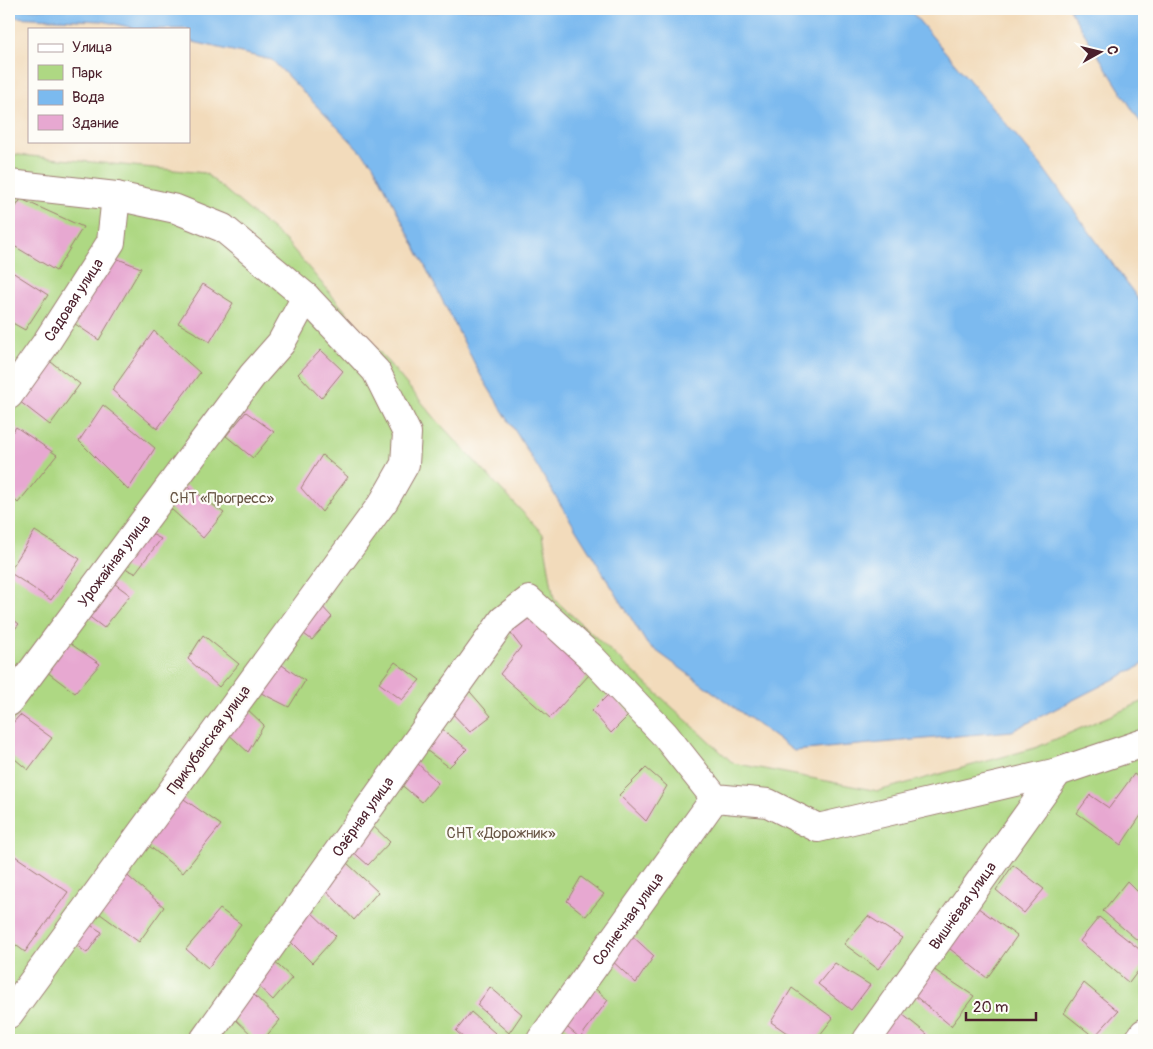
<svg xmlns="http://www.w3.org/2000/svg" width="1153" height="1049" font-family="Pangolin,sans-serif">
	<rect width="100%" height="100%" fill="#fdfcf7"/>
	<filter id="ink" filterUnits="userSpaceOnUse"><feTurbulence type="fractalNoise" baseFrequency=".02" numOctaves="2"/><feDisplacementMap in="SourceGraphic" scale="10" xChannelSelector="R" yChannelSelector="G"/><feConvolveMatrix kernelMatrix="1 2 1 2 8 2 1 2 1" color-interpolation-filters="sRGB"/></filter>
	<filter id="wash" filterUnits="userSpaceOnUse"><feTurbulence type="fractalNoise" baseFrequency=".0096" numOctaves="4" result="noise"/><feDisplacementMap in="SourceGraphic" scale="20" xChannelSelector="R" yChannelSelector="G"/><feGaussianBlur stdDeviation="1.12" result="paint"/><feColorMatrix in="noise" values="0 0 0 0 0 0 0 0 0 0 0 0 0 0 0 0 0 1.4 0 .05"/><feComposite in="paint" operator="in"/></filter>
	<g filter="url(#wash)">
		<rect width="100%" height="100%" fill="#f2dbbb"/>
		<path fill="#aed883" stroke="#7c7c57" d="M9,154L205,173L287,242L440,424L543,534L554,599L733,763L878,791L1035,748L1144,701V1040H9Z"/>
		<path fill="#7bbaef" stroke="#626c8d" d="M9,9H909L1041,165L1144,307V664L1012,731L794,751L647,644L481,376L373,164L272,60L189,41V29H138L102,21L9,17Z
			M1069,9H1144V128Z"/>
		<g id="blocks">
			<path fill="#e7a8d1" d="M21,199L83,227L56,271L9,243V217Z
				M113,257L141,268L99,340L72,322Z
				M9,270L48,295L25,330L9,321Z
				M203,284L233,303L210,342L178,323Z
				M154,331L200,373L157,429L112,390Z
				M321,350L343,371L321,398L298,374Z
				M47,359L80,384L50,425L19,401Z
				M103,405L155,448L128,490L79,441Z
				M246,412L274,432L253,458L226,436Z
				M16,427L57,455L18,503L9,495V437Z
				M322,455L348,477L322,512L301,488Z
				M186,485L224,513L203,538L170,508Z
				M144,530L161,539L135,573L120,566Z
				M35,531L80,559L51,600L9,572Z
				M111,581L130,595L104,628L87,615Z
				M318,602L332,617L312,640L300,631Z
				M526,614L589,675L550,718L500,674L521,647L508,630Z
				M9,616L19,624L9,636Z
				M203,635L239,664L219,687L188,659Z
				M68,642L100,664L75,693L47,672Z
				M395,662L420,680L402,700L379,683Z
				M279,663L305,681L289,707L261,693Z
				M465,686L491,716L470,732L448,709Z
				M609,694L631,713L611,733L592,711Z
				M244,706L264,725L248,752L225,731Z
				M20,715L52,738L28,770L9,754V727Z
				M441,728L467,749L449,767L426,750Z
				M415,761L438,783L422,802L399,783Z
				M646,768L667,786L646,821L619,795Z
				M1134,774L1144,781V811L1121,845L1077,813L1090,795L1109,808Z
				M181,797L221,825L183,873L144,842Z
				M372,825L390,842L368,865L349,848Z
				M9,852L68,892L25,952L9,940Z
				M346,862L378,892L354,920L324,888Z
				M1013,865L1044,889L1024,913L996,890Z
				M123,872L164,907L139,942L96,911Z
				M581,877L604,894L586,916L567,901Z
				M1127,881L1144,898V946L1103,911Z
				M974,905L1017,936L987,978L945,945Z
				M307,908L336,936L312,963L284,935Z
				M220,909L241,924L208,968L186,949Z
				M868,916L902,938L878,969L844,944Z
				M1099,917L1144,953V963L1129,983L1080,941Z
				M87,923L102,932L87,953L72,942Z
				M629,933L654,956L636,983L609,958Z
				M269,957L292,978L273,1000L253,981Z
				M835,963L870,985L851,1010L818,984Z
				M933,969L974,996L951,1026L914,995Z
				M1084,983L1118,1011L1094,1037L1064,1013Z
				M590,984L608,1000L580,1038L562,1023Z
				M490,987L522,1014L509,1033L477,1005Z
				M792,988L833,1018L816,1040H797L771,1022Z
				M251,992L280,1020L263,1040H257L232,1016Z
				M897,1010L927,1034L923,1040H876Z
				M471,1012L503,1040H466L456,1031Z"/>
		</g>
	</g>
	<g filter="url(#ink)">
		<use href="#blocks" fill-opacity="0" stroke="#9e7d73" stroke-width="1"/>
		<g fill="none" stroke-linecap="round" stroke-linejoin="round">
			<g stroke="#9e7d73" stroke-width="30">
				<g id="minor">
					<path d="M9,184L116,196L176,209L223,228L306,297L376,371L407,433L405,464L384,501L9,1014"/>
					<path id="s1" d="M9,395L44,346L111,242L116,196"/>
					<path id="s2" d="M9,702L252,376L281,343L306,297"/>
					<path id="s3" d="M204,1040L503,620L529,600L590,656L665,735L715,798L768,803L818,828L1058,772L1144,743"/>
					<path id="s4" d="M541,1040L715,798"/>
					<path id="s5" d="M867,1040L1058,772"/>
					<path d="M1139,1040L1144,1033"/>
				</g>
			</g>
			<use href="#minor" stroke="#fff" stroke-width="28"/>
		</g>
	</g>
	<g text-anchor="middle" dominant-baseline="central" stroke-width="4.5" stroke-linejoin="round" paint-order="stroke">
		<g font-size="15" fill="#4a1f2b" stroke="#fdfcf7">
			<text stroke="none"><textPath href="#s1" startOffset="115">Садовая улица</textPath></text>
			<text stroke="none"><textPath href="#s2" startOffset="176">Урожайная улица</textPath></text>
			<text transform="translate(209 740) rotate(-54)">Прикубанская улица</text>
			<text stroke="none"><textPath href="#s3" startOffset="274">Озёрная улица</textPath></text>
			<text stroke="none"><textPath href="#s5" startOffset="165">Вишнёвая улица</textPath></text>
			<text stroke="none"><textPath href="#s4" startOffset="149">Солнечная улица</textPath></text>
		</g>
		<g font-size="15" fill="#685645" stroke="#fdfcf7">
			<text x="222" y="498">СНТ «Прогресс»</text>
			<text x="501" y="833">СНТ «Дорожник»</text>
		</g>
	</g>
	<rect width="1153" height="1049" fill="none" stroke="#fdfcf7" stroke-width="30"/>
	<rect x="28" y="28" width="162" height="115" fill="#fdfcf7" stroke="#b5a4a5"/>
	<rect x="38" y="44" width="25" height="8" fill="#ffffff" stroke="#b5a4a5"/>
	<text x="72" y="52" font-size="15" fill="#4a1f2b">Улица</text>
	<rect x="38" y="65" width="25" height="15" fill="#aed883" stroke="#b5a4a5"/>
	<text x="72" y="78" font-size="15" fill="#4a1f2b">Парк</text>
	<rect x="38" y="90" width="25" height="15" fill="#7bbaef" stroke="#b5a4a5"/>
	<text x="72" y="102" font-size="15" fill="#4a1f2b">Вода</text>
	<rect x="38" y="115" width="25" height="15" fill="#e7a8d1" stroke="#b5a4a5"/>
	<text x="72" y="128" font-size="15" fill="#4a1f2b">Здание</text>
	<g transform="translate(1100 52) rotate(82)" stroke="#fdfcf7" stroke-width="4" paint-order="stroke">
	<path d="M0-4L9 19L0 12L-9 19Z" fill="#4a1f2b"/>
	<text y="-8" font-size="14" font-weight="bold" text-anchor="middle" fill="#4a1f2b">С</text>
	</g>
	<path d="M966 1012v8h70v-8" fill="none" stroke="#4a1f2b" stroke-width="2.5"/>
	<text x="973" y="1012" font-size="15" fill="#4a1f2b" stroke="#fdfcf7" stroke-width="4" paint-order="stroke">20 m</text>
</svg>
